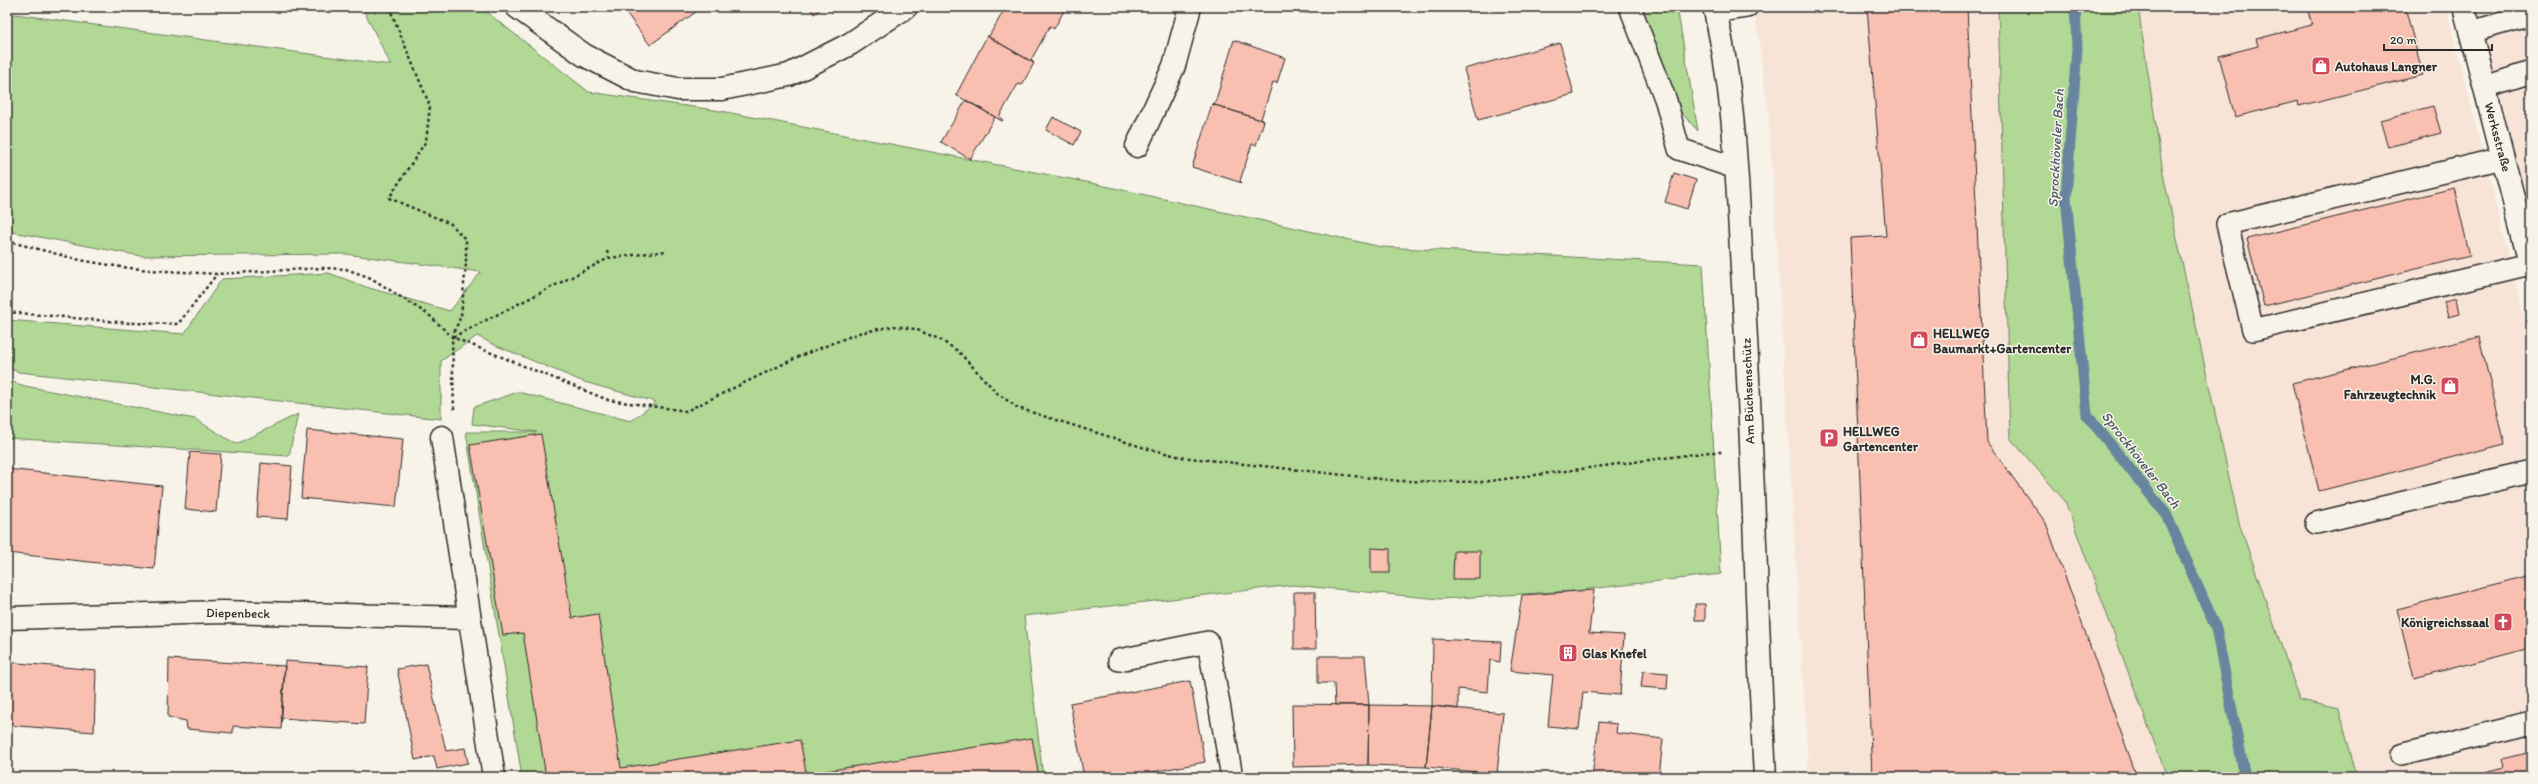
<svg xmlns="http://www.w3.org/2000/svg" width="2538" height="784" font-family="Itim,sans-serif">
	<rect width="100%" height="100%" fill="#f7f3e8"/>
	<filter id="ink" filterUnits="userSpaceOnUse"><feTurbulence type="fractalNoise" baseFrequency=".025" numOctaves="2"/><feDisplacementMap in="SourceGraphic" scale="8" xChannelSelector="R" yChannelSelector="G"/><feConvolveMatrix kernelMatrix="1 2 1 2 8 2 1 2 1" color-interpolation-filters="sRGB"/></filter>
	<g filter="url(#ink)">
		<path fill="#f8e3d7" d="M1752,7H1998L2010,438L2065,501L2167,777H1809L1769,118L1757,25Z
			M2138,7H2446L2531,344V777H2357L2339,709L2300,700L2239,523L2164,179Z
			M2477,7H2531V218Z"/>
		<path fill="#b1d894" stroke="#6e8260" d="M362,7H480L589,92L721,111L1091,183L1382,247L1703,264L1721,574L1571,591L1440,599L1293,585L1024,616L1043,777H522L466,432H537L472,424L474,407L518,392L631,421L656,402L584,382L497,346L477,336L441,361V419L19,372L7,368V320L184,334L222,279L329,273L366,287L450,311L481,272L345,254L141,256L7,231V13L391,65Z
			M1638,7H1677L1698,131L1677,108Z
			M1998,7H2138L2164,179L2239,523L2300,700L2339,709L2357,777H2167L2065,501L2010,438Z
			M7,380L25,386L195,419L236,444L298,414L289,456L7,438Z"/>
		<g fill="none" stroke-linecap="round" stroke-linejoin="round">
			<path stroke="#68859f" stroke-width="11" d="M2075,7L2077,48L2066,197L2087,415L2166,514L2216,628L2245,777"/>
		</g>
		<path fill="#f9bfb0" stroke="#2b2b2b" d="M622,7H698L700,9L650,45Z
			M809,7H823L814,14Z
			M1006,7H1066L1054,29L1050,26L1031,60L1034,63L987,36H989Z
			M1247,7H1308L1307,13Z
			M1867,7H1967L1987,442L2046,523L2137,777H1872L1850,238L1886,236Z
			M2307,7H2405L2423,75L2299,106L2298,101L2235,117L2219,56L2258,46L2256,39L2312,25Z
			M987,36L1034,63L1022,85L1018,84L999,117L1003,120L1002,121L956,95Z
			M1234,40L1285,58L1277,83L1273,82L1261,119L1264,121L1212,104L1215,103Z
			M1560,43L1574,94L1478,120L1464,69Z
			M966,100L995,117L970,159L941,142Z
			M1212,104L1264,121L1256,145L1252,144L1240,181L1242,183L1192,167Z
			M2433,106L2441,133L2388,147L2380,120Z
			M1053,117L1081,132L1074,145L1046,130Z
			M1674,173L1696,180L1687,209L1665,202Z
			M2454,188L2470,256L2264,306L2247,239Z
			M2456,299L2459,314L2448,317L2444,302Z
			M2479,337L2505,444L2319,491L2292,383Z
			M307,430L403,439L396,507L301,498Z
			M541,434L572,618L598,614L621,768L800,740L807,777H546L523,633L503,635L470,445Z
			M190,452L221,454L216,512L185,509Z
			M261,463L292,466L288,519L257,517Z
			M7,469L162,486L154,569L7,553Z
			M1371,548L1390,549V573H1371Z
			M1454,551H1480V579H1453Z
			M2531,575V648L2414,678L2397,609Z
			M1594,590L1589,633L1624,635L1620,695L1583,692L1579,729L1548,726L1553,675L1510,671L1522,595Z
			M1294,592H1315L1316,649H1294Z
			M1695,604H1705V620H1695Z
			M1433,639L1501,642L1500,662L1490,660L1488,692L1458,689V709L1432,706Z
			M1318,656H1365L1369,705H1335L1334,683H1318Z
			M169,659L285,666L281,729L233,726V733L187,729L186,721L168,717Z
			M285,661L368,667L364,724L281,718Z
			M7,662L96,670L94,732L7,725Z
			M426,664L446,751L465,748L468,763L437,769L434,756L415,760L397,669Z
			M1643,671L1668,673L1667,689L1641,687Z
			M1190,681L1205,762L1126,777H1084L1070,703Z
			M1292,704L1369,705L1368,765L1293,767Z
			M1369,705L1432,706L1426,767L1368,765Z
			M1432,706L1503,713L1497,774L1426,767Z
			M1599,722L1617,724L1616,733L1663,739L1659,777H1592Z
			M1032,738L1039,777H807V774Z
			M2531,752V777H2465L2505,767L2503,759Z"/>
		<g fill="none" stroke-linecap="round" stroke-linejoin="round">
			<g stroke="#2b2b2b" stroke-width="24">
				<path id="lane" d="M1630,7L1666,101L1679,149L1736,168
					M1715,12L1747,7
					M2470,32L2531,15
					M2485,87L2531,72
					M2503,158L2227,224L2253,330L2530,264
					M2316,523L2531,472
					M1119,660L1208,642L1232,777
					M2401,755L2531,723"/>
			</g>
			<g stroke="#2b2b2b" stroke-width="25">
				<path id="street" d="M517,7L584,55L635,81L678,89H722L789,75L850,44L906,7
					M2464,7L2531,267
					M1137,146L1174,66L1190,7
					M442,437L494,777
					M7,618L222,612L469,618"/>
			</g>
			<g stroke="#2b2b2b" stroke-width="25">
				<path id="secondary" d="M1714,7C1735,93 1737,181 1742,269C1753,438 1756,608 1765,777"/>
			</g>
			<path stroke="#2b2b2b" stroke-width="2.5" stroke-dasharray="3 3" stroke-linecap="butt" d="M389,7L430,106L426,141L389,198L451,224L466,240V263L461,316L452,337L454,410
				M7,241L80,260L121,267L150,270L217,274L322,268L346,269L371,278L429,315L452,337L608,400L686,411L800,356L859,333L894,326L915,329L939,339L958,351L997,393L1018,408L1145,448L1181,457L1399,481L1482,482L1710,452H1722
				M607,251L609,258
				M7,312L130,323L178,324L217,274
				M453,337L609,258L666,251"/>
			<use href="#lane" stroke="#f7f3e8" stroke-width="21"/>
			<use href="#street" stroke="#f7f3e8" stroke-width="22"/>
			<use href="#secondary" stroke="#f7f3e8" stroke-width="22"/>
		</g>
	</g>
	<defs>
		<g id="shop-square" transform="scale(1)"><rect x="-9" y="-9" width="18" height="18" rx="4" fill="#d1495b" stroke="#f7f3e8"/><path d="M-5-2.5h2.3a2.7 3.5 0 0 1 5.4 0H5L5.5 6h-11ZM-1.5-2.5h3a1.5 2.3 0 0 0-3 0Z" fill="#fff"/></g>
		<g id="parking-square" transform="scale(1)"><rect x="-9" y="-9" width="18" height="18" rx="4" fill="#d1495b" stroke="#f7f3e8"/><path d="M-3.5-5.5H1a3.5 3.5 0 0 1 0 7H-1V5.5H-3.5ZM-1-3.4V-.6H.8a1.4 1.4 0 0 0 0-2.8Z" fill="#fff"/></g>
		<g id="church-square" transform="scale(1)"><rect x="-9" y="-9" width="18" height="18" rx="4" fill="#d1495b" stroke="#f7f3e8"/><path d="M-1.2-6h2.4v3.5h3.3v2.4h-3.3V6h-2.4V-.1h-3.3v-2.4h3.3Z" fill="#fff"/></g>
		<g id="building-square" transform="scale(1)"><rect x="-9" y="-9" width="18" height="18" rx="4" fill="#d1495b" stroke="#f7f3e8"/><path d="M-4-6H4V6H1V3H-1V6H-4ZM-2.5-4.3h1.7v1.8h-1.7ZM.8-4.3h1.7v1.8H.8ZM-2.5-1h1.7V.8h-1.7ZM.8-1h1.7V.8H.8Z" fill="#fff"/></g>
	</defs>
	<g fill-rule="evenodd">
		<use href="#shop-square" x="2321" y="66"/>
		<use href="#shop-square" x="1919" y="340"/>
		<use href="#shop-square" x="2450" y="386"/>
		<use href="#parking-square" x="1829" y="438"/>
		<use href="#church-square" x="2503" y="622"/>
		<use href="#building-square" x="1568" y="653"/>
	</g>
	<g text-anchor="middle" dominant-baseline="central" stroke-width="3" stroke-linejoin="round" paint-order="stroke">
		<g font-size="13" font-weight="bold" fill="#2b2b2b" stroke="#f7f3e8" text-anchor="start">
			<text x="2335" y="66">Autohaus Langner</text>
			<text x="1933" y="333">HELLWEG<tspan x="1933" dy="15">Baumarkt+Gartencenter</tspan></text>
			<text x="2436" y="379" text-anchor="end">M.G.<tspan x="2436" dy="15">Fahrzeugtechnik</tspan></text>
			<text x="1843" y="431">HELLWEG<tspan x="1843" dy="15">Gartencenter</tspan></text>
			<text x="2489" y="622" text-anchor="end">Königreichssaal</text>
			<text x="1582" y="653">Glas Knefel</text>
		</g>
		<g font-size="13" fill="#2b2b2b" stroke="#f7f3e8">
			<text transform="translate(2498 137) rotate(75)">Werksstraße</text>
			<text transform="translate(1748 391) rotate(-92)">Am Büchsenschütz</text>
			<text transform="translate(238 613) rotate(1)">Diepenbeck</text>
		</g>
		<g font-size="14" font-style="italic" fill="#495865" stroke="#f7f3e8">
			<text transform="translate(2056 148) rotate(-87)">Sprockhöveler Bach</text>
			<text transform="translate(2141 460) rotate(52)">Sprockhöveler Bach</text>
		</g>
	</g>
	<rect width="2538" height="784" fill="none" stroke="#f7f3e8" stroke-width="24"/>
	<rect x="12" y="12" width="2514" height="760" fill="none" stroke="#2b2b2b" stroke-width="1.5" filter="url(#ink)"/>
	<path d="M2384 44v6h108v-6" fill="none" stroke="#2b2b2b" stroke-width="2"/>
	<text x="2390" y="44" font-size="12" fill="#2b2b2b" stroke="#f7f3e8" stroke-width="3" paint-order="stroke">20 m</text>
</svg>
